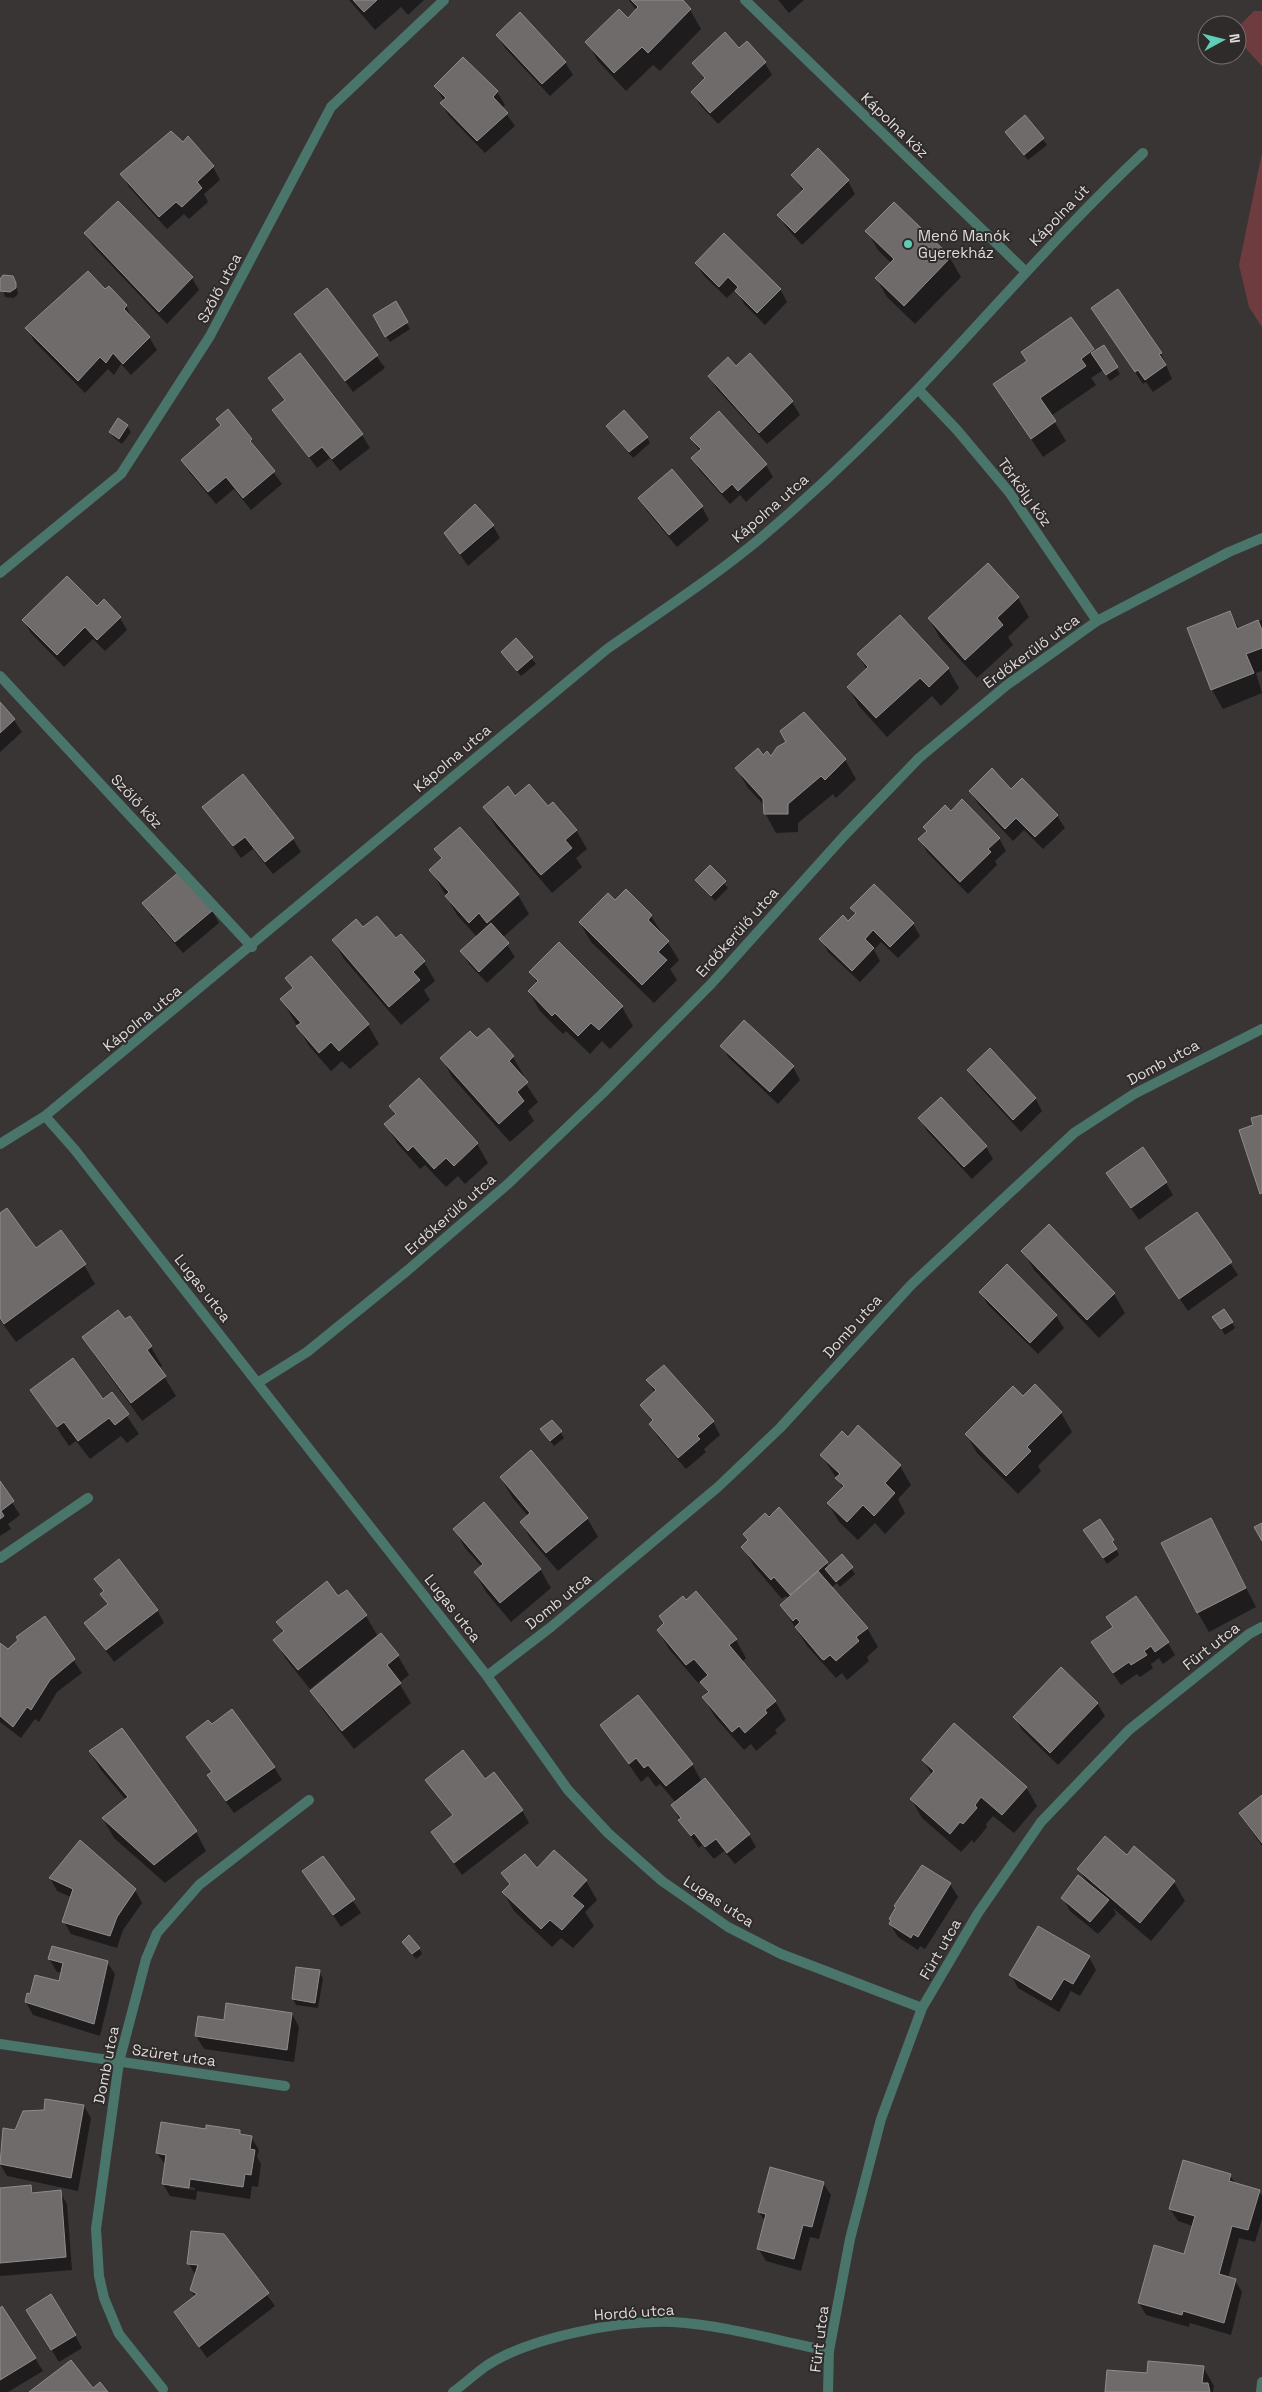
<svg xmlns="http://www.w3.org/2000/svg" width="1262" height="2392" font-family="'Space Grotesk',sans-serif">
	<rect width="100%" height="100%" fill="#393535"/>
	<path fill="#6e3c3e" d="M1254,11H1262V66L1237,39V28Z
		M1262,153V327L1249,307L1239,265Z"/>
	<path fill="#0007" fill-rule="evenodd" d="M349,0H424L408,15L401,7L375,30Z
		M629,0H681L690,10L701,29L660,71L653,65L626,91L598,61L587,42L628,20L636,10Z
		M778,0H804L789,13Z
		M497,35L565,62L573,75L550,96L505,48Z
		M463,59L497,92L505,105L502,108L515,126L485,153L449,116L441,103L444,101L436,87Z
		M693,63H765L772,75L718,124L700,105L693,92L705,80Z
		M1025,117L1047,145L1028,160L1006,132Z
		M818,150L848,181L855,194L802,245L786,227L779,215L803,191L792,175Z
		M213,167L220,180L204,194L208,202L189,219L184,214L167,229L129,187L122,175Z
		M894,203L950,258L961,277L915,324L887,297L876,278L891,263L878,250L867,231Z
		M85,233L192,278L199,290L167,324L93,246Z
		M696,263L780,289L787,302L765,325L744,304L736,289L727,298L704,276Z
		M0,281L16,284L18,294L14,298L5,297Z
		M109,288L126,306L133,320L149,337L157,350L131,375L121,364L114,375L108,369L85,393L34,341L27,328Z
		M327,290L385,368L353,392L296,314Z
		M1118,291L1161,353L1172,379L1153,392L1146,382L1143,384L1093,309Z
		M395,303L410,329L390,342L374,316Z
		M1071,319L1095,353L1103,347L1120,374L1110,381L1103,370L1091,378L1096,385L1051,416L1066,441L1043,457L995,385L1028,361Z
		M300,355L362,435L370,448L340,471L330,458L317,468L274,410L285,401L270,378Z
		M750,355L792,402L800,415L767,444L717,389L709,376L736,368Z
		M228,411L282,484L251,510L234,489L216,504L190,473L182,460L222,426Z
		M127,426L131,432L122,444L114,438L110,433Z
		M611,432L647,437L650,443L633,458Z
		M692,438L766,465L773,477L746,502L740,495L730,504L700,471L693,458L700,452Z
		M640,499L702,507L709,520L677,547L647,511Z
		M475,506L493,526L500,538L468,566L445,533Z
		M988,565L1018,598L1029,617L1008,637L1013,645L977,678L940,638L929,619Z
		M97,608L120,618L127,630L105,651L93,639L64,667L31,633L23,620Z
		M1230,612L1239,629L1262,620V671L1256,673L1262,693L1223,709L1212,690L1188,629Z
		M900,616L948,669L959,688L941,706L932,696L887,737L859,706L848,687L867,670L858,654Z
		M516,640L536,664L521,676L502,652Z
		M0,704L14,720L22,732L0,752Z
		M763,757L845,760L856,779L836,798L833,794L798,823V832L776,833L765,813V806L748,788L737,769Z
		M242,776L293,839L301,852L273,874L253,849L241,858L204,807Z
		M1022,779L1057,816L1065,828L1043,849L1024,830L1013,841L978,804L970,791L1011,790Z
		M515,797L547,808L576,830L587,849L576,858L582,867L552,893L496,827L485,808Z
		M951,813L999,838L1006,851L995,861L997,865L968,894L927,852L920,839L927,832L925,827Z
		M460,828L518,895L529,914L502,938L515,957L487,983L469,964L462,952L477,937L457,915L431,870L442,860L435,849Z
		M710,867L728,888L715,901L697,880Z
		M626,891L651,916L679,960L670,969L677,980L654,1003L591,942L580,923L615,902Z
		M144,903L212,910L219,923L183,953L151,916Z
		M852,908L913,924L920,936L898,958L881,942L874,950L880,961L860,982L828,952L821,939L848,923L856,915Z
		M363,929L396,940L424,962L435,981L424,990L430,1000L401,1025L344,959L333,940Z
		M311,958L368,1025L379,1044L350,1069L342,1061L331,1071L309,1046L282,1000L293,990L286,979Z
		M531,972L622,1007L633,1026L610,1049L602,1041L590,1054L566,1031L563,1034L540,1011L529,992L537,983Z
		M477,1040L513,1057L524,1076L522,1078L538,1102L528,1111L534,1121L510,1142L452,1077L442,1058Z
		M722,1046L793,1067L800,1080L778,1104L729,1058Z
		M968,1071L1035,1098L1042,1111L1021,1132L976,1083Z
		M419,1080L477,1144L488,1163L465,1184L458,1176L446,1187L425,1165L420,1169L397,1143L386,1124L396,1116L390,1106Z
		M920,1119L986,1147L993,1159L972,1179L927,1131Z
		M1107,1174L1166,1183L1173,1195L1139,1220Z
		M1197,1213L1238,1275L1188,1311L1146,1249Z
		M0,1214L36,1250L84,1265L95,1284L16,1342L0,1320Z
		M1049,1226L1114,1294L1125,1313L1099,1338L1034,1270L1023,1251Z
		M1007,1266L1056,1316L1064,1328L1038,1354L988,1305L981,1293Z
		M1224,1310L1235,1328L1225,1335L1214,1317Z
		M130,1317L151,1347L162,1366L159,1368L176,1396L142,1421L95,1356L84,1337Z
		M648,1380L713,1422L720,1435L704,1449L706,1452L686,1469L658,1437L650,1424L653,1422L641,1405L655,1393Z
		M32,1391L103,1401L112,1394L139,1434L127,1443L121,1436L90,1459L76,1441L69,1446Z
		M1023,1397L1061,1413L1072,1432L1038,1466L1041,1471L1018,1494L977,1453L966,1434Z
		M542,1430L560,1432L564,1438L554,1446Z
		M848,1438L900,1466L911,1485L898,1499L905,1513L885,1534L875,1523L858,1540L839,1522L828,1503L843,1488L821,1455Z
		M501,1478L587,1518L598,1537L558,1571L532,1541L521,1522L528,1516L512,1497Z
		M0,1484L20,1515L8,1524L11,1529L0,1536Z
		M778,1509L829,1567L842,1556L855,1574L840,1587L837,1583L831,1588L867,1628L878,1647L867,1657L869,1661L847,1680L842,1673L836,1678L807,1646L781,1605L789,1599L786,1596L782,1599L754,1566L743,1547L749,1542L744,1534Z
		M1100,1520L1116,1546L1115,1547L1119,1555L1107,1564L1088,1536Z
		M455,1529L540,1569L551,1588L511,1622L486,1592L475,1573L482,1567L465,1548Z
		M1221,1539L1256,1607L1209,1632L1198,1613Z
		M96,1579L157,1610L164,1623L114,1662L86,1623L108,1606L102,1595L104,1593Z
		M347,1591L366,1616L377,1635L310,1689L286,1659L275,1640L284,1633L277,1622L338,1598Z
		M660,1617L736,1640L746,1658L742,1662L775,1701L786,1720L775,1730L777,1733L756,1751L751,1744L744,1750L715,1717L704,1698L709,1694L701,1681L698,1683L669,1649L658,1630L665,1624Z
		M45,1618L82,1673L57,1692L39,1722L35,1719L21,1738L0,1722V1645L9,1651Z
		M1168,1643L1175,1655L1163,1664L1159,1658L1151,1664L1153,1668L1140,1677L1137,1674L1121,1685L1100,1655Z
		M398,1656L409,1675L399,1683L411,1703L354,1749L323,1710L312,1691Z
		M1097,1703L1105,1716L1058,1765L1022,1730L1015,1718Z
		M211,1726L274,1767L282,1780L234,1813L216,1788L209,1776L212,1773L188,1737Z
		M602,1726L692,1764L702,1782L749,1835L756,1847L735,1864L724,1851L714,1859L702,1845L699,1848L680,1821L673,1806L676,1803L660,1784L656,1787L648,1776L641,1782Z
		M90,1752L196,1832L206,1851L165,1883L114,1838L103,1819L126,1800L101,1770Z
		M923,1760L1026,1787L1037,1806L1014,1833L993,1816L986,1824L987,1827L974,1843L972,1840L961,1852L922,1818L911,1799L932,1775Z
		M427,1780L522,1810L529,1823L462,1875L432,1832L453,1816Z
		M1262,1797V1846L1240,1814Z
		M80,1842L135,1890L142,1903L123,1930L117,1948L71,1934L64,1922L71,1897L57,1891L50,1878Z
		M1134,1848L1174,1882L1185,1901L1151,1941L1113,1908L1116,1914L1098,1934L1070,1911L1063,1898L1088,1884L1079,1869L1127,1856Z
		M323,1857L361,1913L341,1927L303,1872Z
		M923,1866L950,1884L958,1897L925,1949L920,1946L918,1950L898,1937L890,1924V1919L897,1909L895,1906Z
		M537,1870L586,1881L597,1900L585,1912L594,1926L573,1948L561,1938L552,1947L514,1911L503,1892L510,1885L503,1873Z
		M403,1942L419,1948L422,1954L416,1959Z
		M1089,1957L1096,1970L1080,1996L1071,1991L1059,2012L1018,1988L1011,1975Z
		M49,1959L107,1962L115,1974L100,2036L33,2015L26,2002L31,1995L60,1982L62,1973L57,1972Z
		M297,1968L319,1972L323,1978L318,2008L296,2005L293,1999Z
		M292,2014L299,2027L294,2062L204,2049L196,2036L225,2021Z
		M84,2106L91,2118L78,2191L7,2176L0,2164L4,2130L16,2132L45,2111Z
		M207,2130L240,2131L242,2135L251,2137L259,2150L257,2157L261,2164L258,2187L252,2186L250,2199L197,2191L196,2200L170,2196L163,2184L166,2166L157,2153ZM170,2184L195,2188V2190L170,2187Z
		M1230,2175L1236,2185L1259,2191L1262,2196V2219L1255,2242L1239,2238L1228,2278L1235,2280L1242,2292L1231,2335L1190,2323L1189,2327L1146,2315L1139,2303L1185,2255L1193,2226L1178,2221L1170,2209Z
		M823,2183L831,2195L819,2239L810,2237L801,2271L766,2261L758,2248L765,2222L759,2212Z
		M31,2187L35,2194L60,2192L67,2204L72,2270L0,2276V2189Z
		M224,2236L275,2306L207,2358L175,2312L195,2297L191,2290L196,2276L189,2264Z
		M0,2309L20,2338L22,2337L43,2371L8,2392H0Z
		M35,2323L75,2335L82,2348L59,2362Z
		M1203,2367L1214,2386L1213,2392H1106Z"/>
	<path fill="#706b6b" stroke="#918c8c" d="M353,0H377L364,12Z
		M631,0H683L691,9L648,53L642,47L614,73L585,42L619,9L628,18L638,7Z
		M520,12L566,62L542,84L496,35Z
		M725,32L739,48L747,41L766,62L710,113L691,92L705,78L692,63Z
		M463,57L498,91L493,97L508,113L477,141L440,103L446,98L434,86Z
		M1025,115L1044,138L1024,155L1005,132Z
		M171,131L183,142L188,136L214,166L197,182L202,188L182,207L176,202L159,217L120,174Z
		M818,148L849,180L795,233L777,215L804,189L791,175Z
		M118,201L193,277L159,312L84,233Z
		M894,202L951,257L904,306L875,278L894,259L865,231Z
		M724,233L781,289L757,313L735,291L738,287L728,277L719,287L695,263Z
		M88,271L105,289L109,286L127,305L124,309L150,337L123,364L113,353L106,363L100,357L78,381L25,328Z
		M3,275L13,276L16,283V288L10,292L0,291V279Z
		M327,288L378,355L345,381L294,314Z
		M1118,289L1162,353L1159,354L1166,365L1145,380L1138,370L1135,372L1091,308Z
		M396,301L408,322L385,337L373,315Z
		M1071,317L1094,349L1081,359L1086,366L1040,398L1056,421L1031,439L993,384L1027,361L1021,352Z
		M1104,345L1118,367L1106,375L1091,353Z
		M300,353L363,434L332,459L322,447L309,457L272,410L285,400L268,378Z
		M750,353L793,401L759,433L708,376L728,357L736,366Z
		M228,409L252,439L250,441L275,471L243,498L226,477L208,492L181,460L221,425L216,419Z
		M624,410L648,437L629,452L606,426Z
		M719,411L767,464L738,491L732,484L722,493L691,458L701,449L690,438Z
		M118,418L128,425L119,439L109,432Z
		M672,469L703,506L669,535L638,498Z
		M475,504L494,525L460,554L444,533Z
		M988,563L1019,597L997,618L1003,625L965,660L928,618Z
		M67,576L97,606L104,599L121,617L97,640L85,627L57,655L22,620Z
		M1230,611L1237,629L1258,620L1262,630V648L1246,654L1254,673L1211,690L1187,628Z
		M900,615L949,668L929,687L920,678L876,718L847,687L868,667L857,654Z
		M516,638L533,657L517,671L501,652Z
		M0,702L15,719L0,733Z
		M804,712L846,759L825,780L821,776L788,804V814H764L763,799L735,768L758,748L763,755L767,751L771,756L777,747L786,742L780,731Z
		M992,768L1011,789L1022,778L1058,815L1035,837L1016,818L1005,829L969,791Z
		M243,774L294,838L265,862L245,837L233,846L202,807Z
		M529,784L548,806L553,802L577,830L565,840L572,848L541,875L483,807L508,786L515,796Z
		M962,799L1000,838L988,849L991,852L960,882L918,839L927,831L923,827L945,805L951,811Z
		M460,827L519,894L487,923L479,913L469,923L445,896L449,892L429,870L442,858L434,849Z
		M710,865L726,881L711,896L695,880Z
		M180,871L213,910L175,942L142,903Z
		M874,884L914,923L890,947L873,930L865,939L874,948L852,971L819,939L843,915L848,921L856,913L850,908Z
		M626,889L652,915L648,920L669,941L658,952L667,960L642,985L579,922L608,893L615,900Z
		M377,916L396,938L401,934L425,961L413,972L420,980L389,1007L332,940L356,919L363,927Z
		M491,923L509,943L479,972L460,951Z
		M559,942L623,1006L599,1030L591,1023L578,1036L555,1013L552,1016L528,991L538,981L529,972Z
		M311,956L369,1024L339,1051L331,1042L319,1053L296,1026L301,1023L280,999L293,988L285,978Z
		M744,1020L794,1066L770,1092L720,1046Z
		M489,1028L514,1056L509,1061L528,1082L517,1092L524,1101L499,1124L440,1058L470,1031L477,1038Z
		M990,1048L1036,1098L1013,1120L967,1070Z
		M419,1078L478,1143L454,1166L446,1158L434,1169L413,1146L408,1151L384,1124L396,1114L389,1106Z
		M941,1097L987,1146L964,1167L918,1118Z
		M1262,1115V1193L1260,1194L1239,1130L1253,1125L1251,1118Z
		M1143,1147L1167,1182L1131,1208L1106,1173Z
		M7,1208L36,1248L61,1230L86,1264L4,1324L0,1318V1213Z
		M1197,1212L1232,1262L1179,1299L1145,1248Z
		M1049,1224L1115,1293L1087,1320L1021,1251Z
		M1007,1264L1057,1315L1030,1343L979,1292Z
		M1224,1309L1233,1322L1221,1329L1212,1317Z
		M118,1310L125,1319L130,1316L152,1346L147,1350L166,1376L131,1403L82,1337Z
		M73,1358L103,1399L112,1392L129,1414L115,1425L109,1418L78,1441L64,1422L57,1427L30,1390Z
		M664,1365L714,1421L697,1436L700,1439L678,1458L649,1424L653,1420L640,1405L656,1390L646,1380Z
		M1035,1384L1062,1412L1027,1447L1031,1451L1006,1476L965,1434L1013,1386L1023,1396Z
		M552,1420L562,1431L550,1441L540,1429Z
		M858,1425L901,1465L885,1483L895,1493L874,1516L863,1505L847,1522L827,1503L844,1486L835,1478L840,1474L820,1455L842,1431L848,1437Z
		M531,1450L588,1518L546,1553L520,1522L530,1513L500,1477Z
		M0,1481L14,1501L1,1511L4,1516L0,1519Z
		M484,1502L541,1569L500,1603L474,1572L483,1564L453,1529Z
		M779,1507L828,1562L790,1595L774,1577L771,1580L741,1547L748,1540L743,1534L765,1513L769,1517Z
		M1211,1518L1246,1588L1197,1613L1161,1543Z
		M1100,1519L1114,1540L1112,1541L1117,1549L1103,1558L1083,1530Z
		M1262,1523V1541L1254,1527Z
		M842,1554L853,1567L836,1582L825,1569Z
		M119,1559L158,1610L106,1650L84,1623L108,1604L100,1594L104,1591L94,1579Z
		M818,1571L868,1628L856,1637L859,1641L836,1661L830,1655L824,1660L822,1659L795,1627L800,1622L796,1618L793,1621L780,1605Z
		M327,1581L338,1596L347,1590L367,1615L298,1670L273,1640L284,1631L276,1622Z
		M696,1591L737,1639L729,1645L776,1701L765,1710L767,1713L745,1733L739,1726L732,1732L702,1697L709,1692L700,1682L708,1675L694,1659L686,1665L657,1630L664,1623L659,1616L683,1596L686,1600Z
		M1136,1596L1169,1642L1155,1652L1151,1646L1144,1651L1147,1655L1131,1665L1129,1662L1113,1673L1091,1642L1113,1627L1106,1617Z
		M45,1616L75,1659L50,1680L31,1710L27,1707L13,1727L0,1716V1643L8,1649L18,1640L16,1637Z
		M381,1633L399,1655L387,1665L401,1683L342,1731L310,1691Z
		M1061,1667L1098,1703L1050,1753L1013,1717Z
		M638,1695L693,1764L666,1786L648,1765L644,1768L636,1758L629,1764L600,1725Z
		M232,1709L275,1767L226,1801L207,1775L212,1772L186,1737L208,1720L212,1724Z
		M954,1723L1027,1787L1002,1815L981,1797L975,1805L977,1808L963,1824L960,1822L950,1834L910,1799L934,1771L922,1760Z
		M122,1728L197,1831L154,1865L102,1818L128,1797L89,1751Z
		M463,1750L485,1779L494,1772L523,1810L454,1863L431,1832L453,1815L425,1780Z
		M705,1778L750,1834L727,1853L716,1839L705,1847L694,1833L691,1836L678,1820L681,1818L671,1805Z
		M1262,1795V1843L1239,1813Z
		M1105,1836L1127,1855L1134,1846L1175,1881L1140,1923L1077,1869Z
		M80,1840L136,1889L117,1917L110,1936L62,1922L73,1889L49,1878Z
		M554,1850L587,1880L572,1896L584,1906L562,1930L550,1920L541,1929L502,1892L510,1884L501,1873L525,1854L537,1868Z
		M323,1856L355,1899L333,1915L302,1871Z
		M922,1865L951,1883L918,1937L913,1934L911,1938L889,1924L891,1920L889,1919L896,1907L894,1906Z
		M1078,1875L1109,1900L1090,1922L1061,1898Z
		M1038,1926L1090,1956L1073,1984L1064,1979L1051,2000L1009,1975Z
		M409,1935L420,1948L412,1954L402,1942Z
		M52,1946L108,1961L94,2024L25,2002L27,1993L30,1994L35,1975L59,1981L63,1963L48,1959Z
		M296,1967L320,1970L315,2003L292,1999Z
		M226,2003L292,2013L287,2050L195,2036L198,2016L224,2020Z
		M45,2099L84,2105L71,2178L0,2164L3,2128L15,2130L23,2111L44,2110Z
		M161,2122L206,2129V2125L240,2130V2134L252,2136L250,2149L255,2150L251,2175L245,2174L243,2187L190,2179L189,2188L162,2184L166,2155L156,2153Z
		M1183,2160L1231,2174L1229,2181L1260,2190L1248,2230L1232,2226L1219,2274L1236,2279L1224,2323L1183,2311L1182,2315L1138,2303L1154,2245L1184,2254L1195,2216L1169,2209Z
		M770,2167L824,2182L812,2227L803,2225L794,2259L757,2249L766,2214L758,2212Z
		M31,2185L32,2193L61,2190L66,2257L0,2263V2188Z
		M191,2231L224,2234L269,2293L199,2347L174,2312L197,2294L190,2290L198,2265L187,2264Z
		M51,2294L76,2335L51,2350L26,2310Z
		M2,2306L36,2358L0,2380V2308Z
		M71,2360L93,2388L100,2382L108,2392H29Z
		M1148,2361L1204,2366L1202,2383H1208L1210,2392H1105L1107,2370L1147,2373Z"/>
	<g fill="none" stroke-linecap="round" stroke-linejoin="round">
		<path stroke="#49756b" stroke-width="10" d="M745,0L1026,272
			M918,389L957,430L1009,492L1097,621
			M0,573L121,474L210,336L331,107L444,0
			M0,676L252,947
			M45,1116L75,1150L487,1676L568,1790L608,1833L662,1881L728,1927L781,1954L922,2008
			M0,1144L45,1116L607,649C660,612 714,577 763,536C817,490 870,439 919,388C994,309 1064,227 1143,153
			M259,1382L307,1352L408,1270L509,1183L602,1094L712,983L844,836L919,758L1007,685L1097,621L1229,552L1262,538
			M0,1558L88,1498
			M487,1676L551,1627L718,1487L780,1428L912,1284L1074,1133L1134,1094L1262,1029
			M0,2044L285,2086
			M163,2389L119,2334L104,2298L99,2276L96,2229L119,2062L146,1959L157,1933L199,1885L309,1800
			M453,2392C464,2384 475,2374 486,2366C530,2337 620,2320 673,2322C725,2325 778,2341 829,2351
			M828,2392L829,2351L850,2239L881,2119L922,2008L978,1913L1041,1822L1129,1730L1249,1634L1262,1627
			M1261,2392L1262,2382"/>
	</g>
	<circle fill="#5eceb7" stroke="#2f2b2b" stroke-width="2" cx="908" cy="244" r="5"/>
	<g text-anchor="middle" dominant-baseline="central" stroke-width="4" stroke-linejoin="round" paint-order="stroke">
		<g font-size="15" fill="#dfdbdb" stroke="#2f2b2b">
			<text transform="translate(895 125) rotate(44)">Kápolna köz</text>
			<text transform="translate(1059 215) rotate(-46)">Kápolna út</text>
			<text transform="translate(219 288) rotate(-62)">Szőlő utca</text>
			<text transform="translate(1025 492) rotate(54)">Törköly köz</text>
			<text transform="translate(770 508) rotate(-41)">Kápolna utca</text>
			<text transform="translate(1031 651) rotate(-36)">Erdőkerülő utca</text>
			<text transform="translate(452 758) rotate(-40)">Kápolna utca</text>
			<text transform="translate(137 801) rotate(47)">Szőlő köz</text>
			<text transform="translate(737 932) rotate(-48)">Erdőkerülő utca</text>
			<text transform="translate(142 1018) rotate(-39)">Kápolna utca</text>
			<text transform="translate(1163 1062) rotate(-28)">Domb utca</text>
			<text transform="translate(450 1214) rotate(-41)">Erdőkerülő utca</text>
			<text transform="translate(203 1288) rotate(52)">Lugas utca</text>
			<text transform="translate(852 1326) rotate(-48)">Domb utca</text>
			<text transform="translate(558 1601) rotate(-39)">Domb utca</text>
			<text transform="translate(453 1608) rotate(52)">Lugas utca</text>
			<text transform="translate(1211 1646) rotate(-38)">Fürt utca</text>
			<text transform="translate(719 1901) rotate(33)">Lugas utca</text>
			<text transform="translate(940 1949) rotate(-60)">Fürt utca</text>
			<text transform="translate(174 2055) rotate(8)">Szüret utca</text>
			<text transform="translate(106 2065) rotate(-79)">Domb utca</text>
			<text transform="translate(634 2312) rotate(-4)">Hordó utca</text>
			<text transform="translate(819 2339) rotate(-83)">Fürt utca</text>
		</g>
		<g font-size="15" fill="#dfdbdb" stroke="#2f2b2b" text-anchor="start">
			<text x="918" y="235">Menő Manók<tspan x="918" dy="17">Gyerekház</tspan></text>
		</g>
	</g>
	<g transform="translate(1222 40) rotate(83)"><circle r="24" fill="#2f2b2b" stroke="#757171"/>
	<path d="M0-4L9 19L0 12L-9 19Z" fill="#5eceb7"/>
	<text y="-8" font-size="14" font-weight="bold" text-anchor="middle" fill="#dfdbdb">N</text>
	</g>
</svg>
